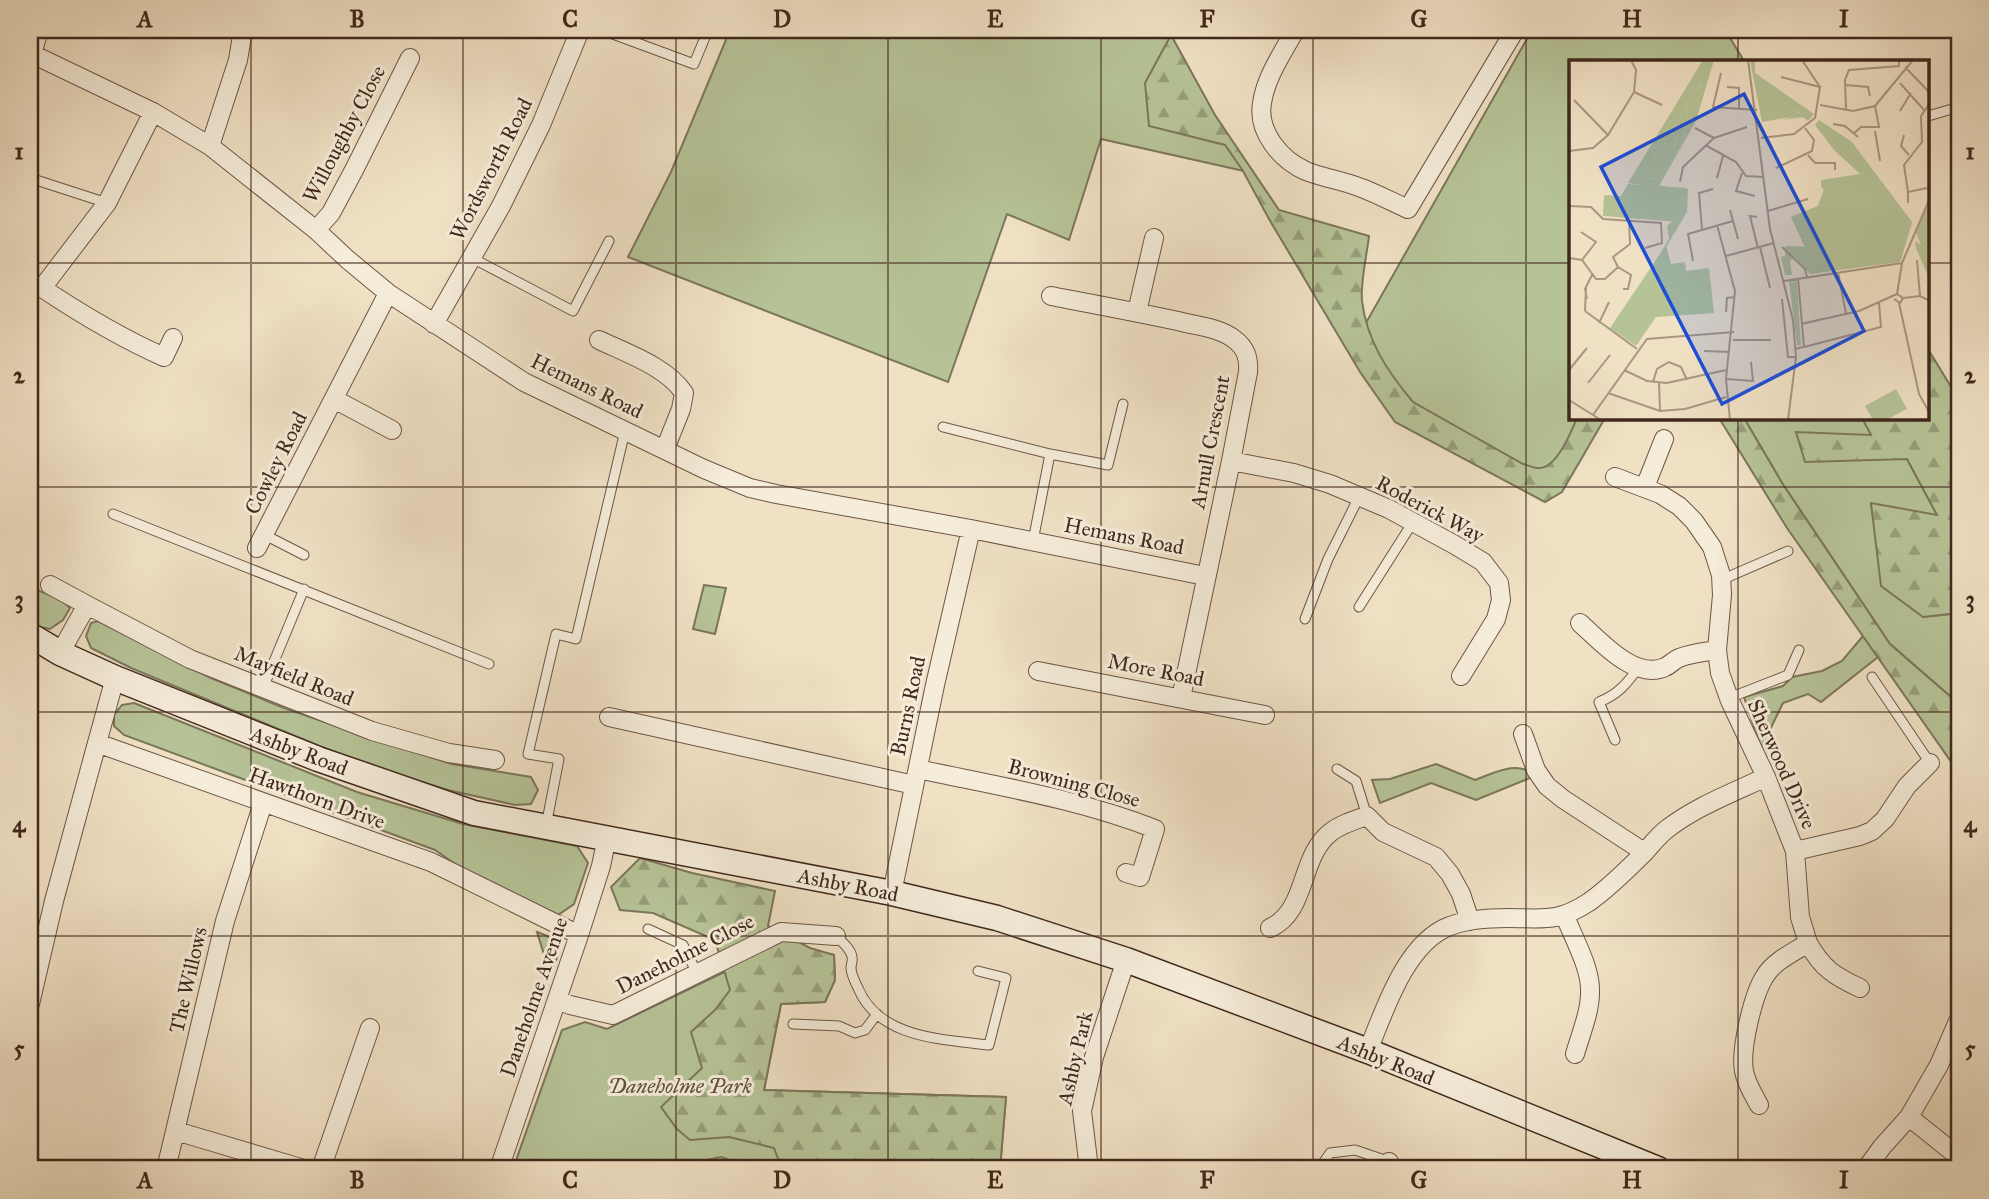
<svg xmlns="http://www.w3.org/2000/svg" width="1989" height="1199" font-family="'IM FELL Great Primer',serif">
	<defs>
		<pattern id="forest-firs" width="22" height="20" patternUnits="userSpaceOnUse" patternTransform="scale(1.75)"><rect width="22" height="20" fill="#b6c397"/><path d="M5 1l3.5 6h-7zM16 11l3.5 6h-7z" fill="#969e7a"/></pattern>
	</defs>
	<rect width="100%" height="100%" fill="#f0e1c5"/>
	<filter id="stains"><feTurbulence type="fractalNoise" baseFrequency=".00286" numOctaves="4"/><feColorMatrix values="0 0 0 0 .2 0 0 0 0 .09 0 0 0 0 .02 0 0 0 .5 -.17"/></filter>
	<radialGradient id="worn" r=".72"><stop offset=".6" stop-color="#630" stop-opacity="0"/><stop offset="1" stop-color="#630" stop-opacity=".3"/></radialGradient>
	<path fill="#b6c397" stroke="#7c765a" stroke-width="2" d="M730,30H1168L1244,171L1101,139L1069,240L1007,214L948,382L628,257L671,172Z
		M1532,30H1728L1727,33L1744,61H1571V418H1600L1555,495L1405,423L1354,344Z
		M1744,418H1862L1872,435L1907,459L1938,516L1871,504L1877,541L1923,617L1959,613V704L1890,644L1782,483Z
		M704,585L726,588L715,634L693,629Z
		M32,588L60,599L70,608L63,620L50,629L30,625V591Z
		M98,621L211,678L284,708L383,742L452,764L531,777L538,790L531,804L515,805L448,790L363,764L131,668L91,648L86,636L91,623Z
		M1863,636L1878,657L1821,702L1808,694L1783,703L1761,748L1744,697L1783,686L1792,677L1822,671L1842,661Z
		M134,703L357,792L463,824L577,846L588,863L574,904L558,915L475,878L435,850L124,735L114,726V715L122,705Z
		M1436,764L1475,780C1494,773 1518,759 1535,776L1476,800L1431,783L1380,803L1372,780L1390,779Z
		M537,932C565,941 561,951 550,974Z
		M776,947L834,955L835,980L825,1002L781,1004L764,1090L1006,1097L1000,1169H513L562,1030L585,1022L607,1029Z"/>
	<path fill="url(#forest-firs)" stroke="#7c765a" stroke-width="2" d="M1171,35L1215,115L1279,210L1369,236C1367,254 1360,284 1362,301C1367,341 1387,371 1413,402L1523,464C1528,465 1536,469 1540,468C1557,467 1571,432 1577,418H1605L1562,492L1545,502L1395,422L1360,372L1269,219L1243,171L1225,145L1149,126L1145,83Z
		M1928,349L1959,400V613L1923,617L1881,586L1871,503L1937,515L1907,459L1805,462L1796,432L1871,435L1862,418H1928Z
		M1719,418H1744L1782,483L1890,644L1959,704V773L1787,528Z
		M640,858L692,873L775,891L768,926L810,948L834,955L835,980L825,1002L781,1004L764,1090L1006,1097L1000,1169H782L774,1148L729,1137L690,1140L677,1129L661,1107L702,1068L691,1032L715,1010L730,990L715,940L653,913L620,910L611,887Z
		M721,1157L756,1169H662Z"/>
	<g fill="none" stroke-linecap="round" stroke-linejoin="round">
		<g stroke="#6d5646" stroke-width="11">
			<path id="lane" d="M602,30L694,64L708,30
				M1928,116L1959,107
				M30,178L107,203
				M472,258L573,311L609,241
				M943,427L1050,454
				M113,514L489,664
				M265,535L304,555
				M1033,541L1050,454L1108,465L1123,404
				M1721,580L1788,551
				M1359,607L1413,522
				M1305,619L1328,559L1359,497
				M1872,677L1930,763
				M263,688L304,589
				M1729,698L1788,675L1799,650
				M1615,740L1599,702C1617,695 1627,684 1638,668
				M1337,769L1356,781L1367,816
				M546,826L559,759L528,754L556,634L576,639L625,431
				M648,929L683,945L697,973
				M836,936C842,942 851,949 852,957C853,961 851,964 851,968C851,974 855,982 858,988C879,1039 943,1039 989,1045L1006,978L978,971
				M793,1024L839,1026L855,1033L865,1030L877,1014
				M1319,1169L1330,1153L1355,1150L1411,1169"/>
		</g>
		<g stroke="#6d5646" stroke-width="20">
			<path id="street" d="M1295,30C1283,53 1266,76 1262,103C1257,132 1281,160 1306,171C1321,177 1338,180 1353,185C1372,191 1390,201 1408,209L1515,30
				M30,53L153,112L210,146L316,230L347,259L388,293L524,382L704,469L750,488L776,494L971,529L1205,576
				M32,54L39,30
				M153,112L107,203L42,288C81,314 121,338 164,357L173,338
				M210,146L238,60L243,30
				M316,230L331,213L354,170L410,58
				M1051,296C1093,304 1136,312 1178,321C1196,326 1218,327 1234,339C1246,348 1249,358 1248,372L1231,461L1181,698
				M1137,312L1154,238
				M434,324L501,206L541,125L580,30
				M599,340C626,353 667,367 684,393L681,409L665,449
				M334,399L392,430
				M1231,461L1294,473L1330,484L1389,509L1455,545L1483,562L1499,583L1501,600L1496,619L1461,676
				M1615,477L1660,494L1679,506L1694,521L1712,547L1721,575L1722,595L1717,650L1720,673L1730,701L1766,777L1795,851L1800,917L1808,943C1794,952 1774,961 1765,976C1753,994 1740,1050 1744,1071C1746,1083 1753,1094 1759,1105
				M1645,487L1664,439
				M257,548L388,293
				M50,585L87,605
				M1580,623C1600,641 1635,681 1665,667C1670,665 1674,660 1679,658C1691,653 1704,652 1717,650
				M60,653L87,605L190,659L372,731L449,753L495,760
				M1038,671L1265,715
				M115,678L97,743L431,862L579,935
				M609,717L914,785
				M1523,734L1536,770L1547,786L1563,799L1644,852
				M918,769C997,786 1079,799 1155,829L1140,877L1126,873
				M1795,851L1860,836L1872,831L1885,819L1907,786L1930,763
				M892,893L935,685L971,529
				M1565,916C1573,937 1590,967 1590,989C1591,1010 1581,1033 1575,1054
				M1270,928C1308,911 1299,856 1331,832C1341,824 1355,820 1367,816L1383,832L1436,857L1450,874L1461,894L1470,921
				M1808,943C1822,968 1834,976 1860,988
				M557,1000L570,1005L613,1015L781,932L836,936
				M30,1004L54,901L97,743
				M1368,1051C1384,1011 1406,942 1450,926C1468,919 1490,918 1508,918C1544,918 1557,923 1589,902C1609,888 1628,869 1645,852C1652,844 1659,835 1667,829C1697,806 1732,793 1766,777
				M1909,1117L1959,1157
				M176,1131L304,1169
				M166,1169L225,921L263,803
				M321,1169L370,1028
				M499,1169L579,935L601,866L607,837
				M1089,1169L1082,1111L1094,1057L1126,960
				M1385,1169L1389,1162
				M1866,1169L1882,1147L1909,1117L1939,1065L1959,1019"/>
		</g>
		<g stroke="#41281c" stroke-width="27">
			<path id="secondary" d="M30,635L60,653L115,678L318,759L474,813L892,893L997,918L1126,960L1368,1051L1658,1169"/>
		</g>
		<use href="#lane" stroke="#f5ecd9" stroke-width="9"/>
		<use href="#street" stroke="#f5ecd9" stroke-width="18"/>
		<use href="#secondary" stroke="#f5ecd9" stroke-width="24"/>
	</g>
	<path fill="none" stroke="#41281c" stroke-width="2" stroke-opacity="0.55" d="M251,30V1169M463,30V1169M676,30V1169M888,30V1169M1101,30V1169M1313,30V1169M1526,30V1169M1738,30V61M30,263H1571M1928,263H1959M1738,418V1169M30,487H1959M30,712H1959M30,936H1959"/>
	<g text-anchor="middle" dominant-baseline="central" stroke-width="6" stroke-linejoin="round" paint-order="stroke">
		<g font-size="21" fill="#41281c" stroke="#f5ecd9">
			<text transform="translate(344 134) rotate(-62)">Willoughby Close</text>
			<text transform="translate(491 169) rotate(-63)">Wordsworth Road</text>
			<text transform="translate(587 386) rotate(26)">Hemans Road</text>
			<text transform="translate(1210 442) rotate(-79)">Arnull Crescent</text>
			<text transform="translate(276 463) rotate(-63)">Cowley Road</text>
			<text transform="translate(1430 509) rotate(28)">Roderick Way</text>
			<text transform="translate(1124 536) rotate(11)">Hemans Road</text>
			<text transform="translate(1156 670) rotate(11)">More Road</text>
			<text transform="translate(294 676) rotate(22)">Mayfield Road</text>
			<text transform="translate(908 706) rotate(-78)">Burns Road</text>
			<text transform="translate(299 751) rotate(21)">Ashby Road</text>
			<text transform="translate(1782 764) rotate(66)">Sherwood Drive</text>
			<text transform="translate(1074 783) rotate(15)">Browning Close</text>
			<text transform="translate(317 798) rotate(20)">Hawthorn Drive</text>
			<text transform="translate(848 885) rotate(11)">Ashby Road</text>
			<text transform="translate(685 954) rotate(-27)">Daneholme Close</text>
			<text transform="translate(188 980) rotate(-77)">The Willows</text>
			<text transform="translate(534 997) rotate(-71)">Daneholme Avenue</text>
			<text transform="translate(1075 1058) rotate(-77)">Ashby Park</text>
			<text transform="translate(1386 1060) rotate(22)">Ashby Road</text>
		</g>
		<g font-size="21" font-style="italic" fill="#5e4f3b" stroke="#f5ecd9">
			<text x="680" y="1086">Daneholme Park</text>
		</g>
	</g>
	<g transform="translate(1569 60)">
		<rect width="360" height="360" fill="#f0e1c5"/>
		<path d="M132,23L129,39L119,48L115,80L102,102L91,119L77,118L79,106L96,82L99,90L108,84L104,69ZM188,23L233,55L193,62ZM305,112L343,162L331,202L241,214L216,186L236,187L222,157L249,146L258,121ZM59,124L117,128L118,151L111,162L34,156L35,135L52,136ZM357,148L360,150V187L347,172ZM97,185L102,204L116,202L117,211L140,208L145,253L87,257L67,286L41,268ZM220,221L228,222L232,286L228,285ZM327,329L338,349L317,360H304L296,346Z" fill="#b6c397"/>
		<path d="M134,0H145L127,61L90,126L119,129L118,152L96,189L98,199L86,202L100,179L98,166L115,151V132L59,123ZM132,23L129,39L119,48L115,80L102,102L91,119L77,118L85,96L91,95L95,104L98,101L92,89L96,82L99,90L108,84L104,69ZM181,0H186V13L245,54L239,61L234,57L213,60L232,54L189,24L193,62ZM250,60L283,82L343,162L331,202H311L322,195L330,163L298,123L257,125L255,130L252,126V120L291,114L265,90L246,65ZM253,136L268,151L262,167L272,175L261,183L259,171H253L242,182L244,198L226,197L221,201L223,215H216L212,197L216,196V186L236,187L222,157L249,146ZM291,137L302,148L296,154L278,147ZM347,172L360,187V218L347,188L346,181L352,185Z" fill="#b6c397" fill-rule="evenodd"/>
		<path fill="none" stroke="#aa9781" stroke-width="2" d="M179,0L201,169L224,260L227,297L219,360M336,7L361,33M152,13L144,47L188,50M212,17L251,27M331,23L355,50M277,25L299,27L301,36M158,27L170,28V49M65,32L93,45M5,40L39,75M251,45L284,51L306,46L344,0M277,49L276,20L280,10L330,6V1M331,51L342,33M264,64L276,66L289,77M126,68L145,78M306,71L311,101M285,73L292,67H310L306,46M335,75L332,86L340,95M192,78L225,74L246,58L251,27L233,0M138,86L167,102L177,116L195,117M0,91L24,88L39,75L65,32L67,10L62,0M239,95L246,103H266V110M207,108L243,91L245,80L236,68M173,113L167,131L186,136M148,118L154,96M111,122L114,107L145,78L178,67M339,132L335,105L353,82L352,56L361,43M339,143V132L358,128M0,146L22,147L34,159L92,163L93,183L76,188M161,150L169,179M199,151L239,139M188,157L181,156L189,188M148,165L166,231L157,319L161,360M133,169L130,133L144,129M12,172L27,182L13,200M191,187L201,228M213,187L236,209L238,217M157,196L205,183M0,198L13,200L27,219H36L49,207L44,197L61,184L60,161M348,200L351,236M124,201L119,174L164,161M333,203L361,138M49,207L62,215L59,229H54M269,212L277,254M215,221L333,203L328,234M334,238L351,236L361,241M18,239L16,229L23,215M213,239L219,297H227M330,243L350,334L361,354M16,251L68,289M16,251L17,228M157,252L158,238L166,237M30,263L40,242M232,264L290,251L328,234L334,238L331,243L325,239M164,280H202M235,287L312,267L310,243M226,289L235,287L229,218M135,291L161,292M0,310L18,288M55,310L78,321L98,323L157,310M157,319L184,321L182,302M84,322L88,309L100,302L112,307L118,320M19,323L41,295M90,323L91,351M39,333L91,351L116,349L157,337M0,340L32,360M24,355L78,279L165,272"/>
		<path fill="#1d4ed8" fill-opacity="0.15" stroke="#1d4ed8" stroke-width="3.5" d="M175,34L295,271L153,344L32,107Z"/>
		<rect width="360" height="360" fill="none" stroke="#41281c" stroke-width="3.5"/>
	</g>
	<rect width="1989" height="1199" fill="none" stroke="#f0e1c5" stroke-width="77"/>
	<rect x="38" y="38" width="1913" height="1122" fill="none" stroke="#41281c" stroke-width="2.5"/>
	<g font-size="23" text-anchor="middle" font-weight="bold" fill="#41281c">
		<text x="145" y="27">A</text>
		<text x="357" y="27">B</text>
		<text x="570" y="27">C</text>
		<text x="782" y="27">D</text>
		<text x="995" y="27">E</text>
		<text x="1207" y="27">F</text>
		<text x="1419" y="27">G</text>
		<text x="1632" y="27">H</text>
		<text x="1844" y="27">I</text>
		<text x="19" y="159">1</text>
		<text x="1970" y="159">1</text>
		<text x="19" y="383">2</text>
		<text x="1970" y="383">2</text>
		<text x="19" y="607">3</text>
		<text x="1970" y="607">3</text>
		<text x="19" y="832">4</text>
		<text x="1970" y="832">4</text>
		<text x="19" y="1056">5</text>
		<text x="1970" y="1056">5</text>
		<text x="145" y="1188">A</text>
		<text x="357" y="1188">B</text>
		<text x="570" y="1188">C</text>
		<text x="782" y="1188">D</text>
		<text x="995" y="1188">E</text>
		<text x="1207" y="1188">F</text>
		<text x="1419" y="1188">G</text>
		<text x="1632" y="1188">H</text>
		<text x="1844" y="1188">I</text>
	</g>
	<rect width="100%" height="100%" filter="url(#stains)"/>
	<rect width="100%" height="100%" fill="url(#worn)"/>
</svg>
